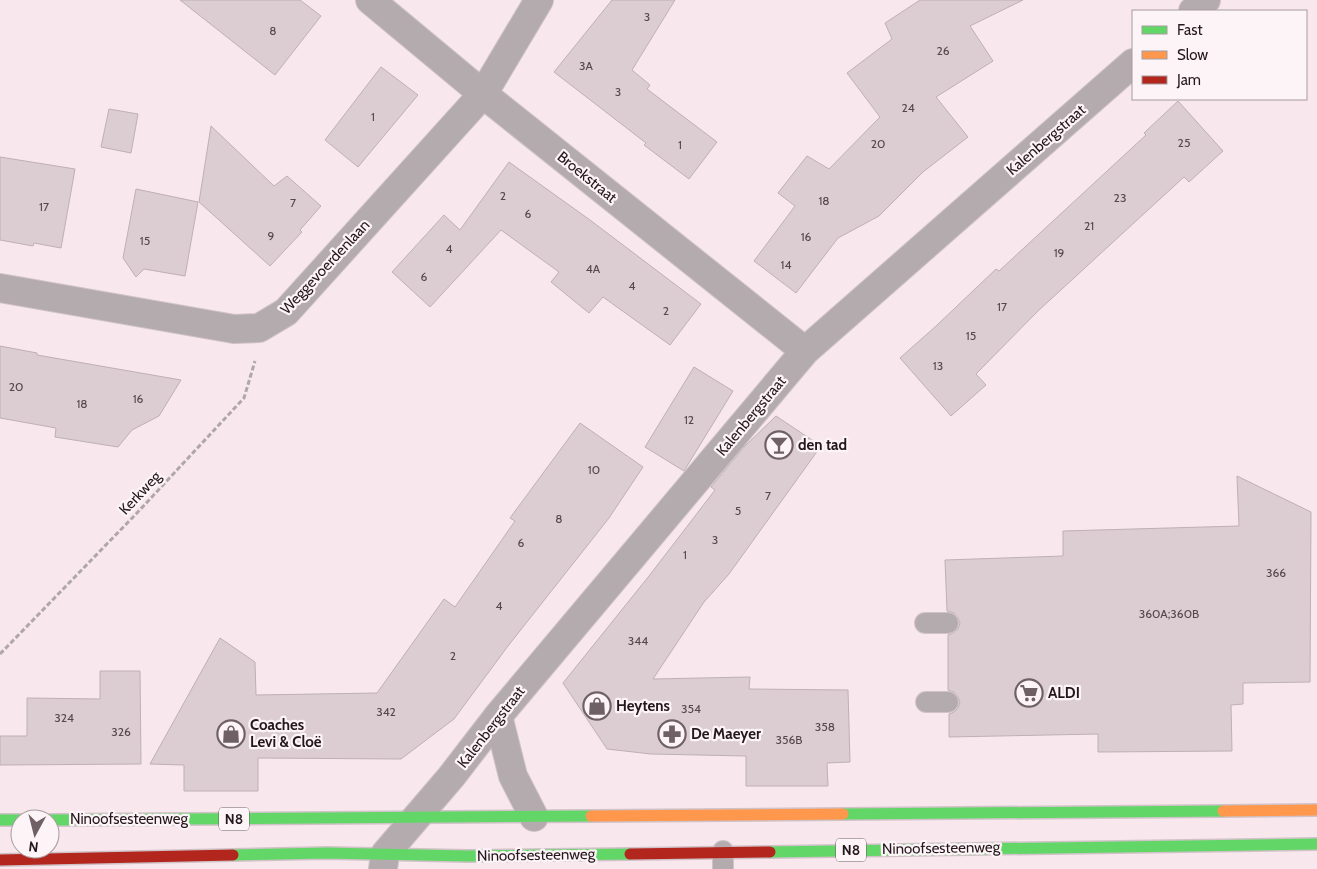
<svg xmlns="http://www.w3.org/2000/svg" width="1317" height="869" font-family="Cabin,sans-serif">
	<rect width="100%" height="100%" fill="#f8e7ed"/>
	<path fill="#dccdd2" stroke="#beb0b5" d="M180,0H300L321,16L275,75Z
		M612,0H675L632,70L650,85L647,89L717,142L689,179L644,145L646,143L554,72Z
		M920,0H1023L970,26L993,61L936,97L968,137L923,172L879,216L838,238L796,293L754,261L795,206L778,193L807,156L829,169L880,117L847,73L892,39L885,23Z
		M381,67L418,95L358,167L325,140Z
		M1178,101L1223,151L1189,182L1184,177L1038,311L976,374L986,385L951,416L900,358L935,327L996,269L999,271L1146,135L1144,133Z
		M109,109L138,114L131,153L101,147Z
		M211,126L274,186L287,176L321,206L300,230L302,232L270,266L199,202Z
		M0,157L75,169L61,248L34,243L33,246L0,240Z
		M509,162L590,220L701,304L670,345L603,297L589,313L551,282L559,272L501,230L430,307L392,272L444,215L460,230Z
		M136,189L198,202L185,276L144,269L136,277L123,258Z
		M0,346L37,353V355L181,380L159,416L132,430L118,447L55,437L56,428L0,418Z
		M694,367L733,391L684,471L645,447Z
		M776,416L821,446L729,574L704,602L653,679L750,677L749,689L848,690L850,762L827,763L828,786H746V756L651,754L607,749L563,683L649,576L715,490L711,487L744,447Z
		M580,423L643,467L609,518L508,646L454,719L401,759L258,758V791H184V765L150,764L220,638L255,662L256,695L377,693L444,599L455,607L515,521L510,518Z
		M1237,476L1311,512L1310,682L1243,683V704L1231,705L1232,751L1098,752V734L949,737V714L954,712L958,708L960,702L958,697L954,692L948,690V635L953,633L958,629L960,623L958,618L954,613L947,611L945,560L1063,556V531L1239,526Z
		M100,671H140L141,764L0,765V736H27V698L100,699Z"/>
	<g fill="none" stroke-linecap="round" stroke-linejoin="round">
		<g stroke="#d0c3c8" stroke-width="22">
			<path id="lane" d="M925,623H948
				M926,702H948
				M723,851V869"/>
		</g>
		<g stroke="#d0c3c8" stroke-width="30">
			<path id="street" d="M370,0L483,94L805,351
				M1193,11L1206,0
				M0,288L234,329L259,328L286,312L483,94L539,0
				M498,716L513,776L534,817
				M383,869L385,854L451,777L498,716L805,351L1133,63"/>
		</g>
		<g stroke="#d0c3c8" stroke-width="14">
			<path id="fast" d="M843,814L1223,811
				M0,820H20
				M50,820L591,816
				M770,852L1317,844
				M233,855L327,853L468,856L630,854"/>
		</g>
		<g stroke="#d0c3c8" stroke-width="14">
			<path id="slow" d="M1223,811L1317,810
				M591,816L843,814"/>
		</g>
		<g stroke="#d0c3c8" stroke-width="14">
			<path id="jam" d="M630,854L770,852
				M0,860L233,855"/>
		</g>
		<path stroke="#afa7aa" stroke-width="3" stroke-dasharray="5 2.5" stroke-linecap="butt" d="M0,654L136,514L244,398L255,361"/>
		<use href="#lane" stroke="#b4abae" stroke-width="20"/>
		<use href="#street" stroke="#b4abae" stroke-width="28"/>
		<use href="#fast" stroke="#63d668" stroke-width="11"/>
		<use href="#slow" stroke="#ff974d" stroke-width="11"/>
		<use href="#jam" stroke="#b3261e" stroke-width="11"/>
	</g>
	<defs>
		<g id="bar-ring" transform="scale(1.4375)"><circle r="9.5" fill="#fcf4f7" stroke="#6f6066" stroke-width="1.5"/><path d="M-6-5H6L.8 .8V4.5H3.5V6h-7V4.5H-.8V.8Z" fill="#6f6066"/></g>
		<g id="supermarket-ring" transform="scale(1.4375)"><circle r="9.5" fill="#fcf4f7" stroke="#6f6066" stroke-width="1.5"/><path d="M-6-5.5h2.5l.6 2H6L4.5 2H-2.5L-4.4-4H-6ZM-1.5 3.2a1.3 1.3 0 1 0 .1 0ZM3 3.2a1.3 1.3 0 1 0 .1 0Z" fill="#6f6066"/></g>
		<g id="shop-ring" transform="scale(1.4375)"><circle r="9.5" fill="#fcf4f7" stroke="#6f6066" stroke-width="1.5"/><path d="M-5-2.5h2.3a2.7 3.5 0 0 1 5.4 0H5L5.5 6h-11ZM-1.5-2.5h3a1.5 2.3 0 0 0-3 0Z" fill="#6f6066"/></g>
		<g id="pharmacy-ring" transform="scale(1.4375)"><circle r="9.5" fill="#fcf4f7" stroke="#6f6066" stroke-width="1.5"/><path d="M-2-6h4v4h4v4h-4v4h-4v-4h-4v-4h4Z" fill="#6f6066"/></g>
	</defs>
	<g fill-rule="evenodd">
		<use href="#bar-ring" x="779" y="445"/>
		<use href="#supermarket-ring" x="1029" y="693"/>
		<use href="#shop-ring" x="597" y="706"/>
		<use href="#shop-ring" x="231" y="734"/>
		<use href="#pharmacy-ring" x="672" y="734"/>
	</g>
	<g text-anchor="middle" dominant-baseline="central" stroke-width="4.5" stroke-linejoin="round" paint-order="stroke">
		<g font-size="12" fill="#55474c">
			<text x="647" y="16">3</text>
			<text x="273" y="30">8</text>
			<text x="943" y="50">26</text>
			<text x="586" y="65">3A</text>
			<text x="618" y="91">3</text>
			<text x="908" y="107">24</text>
			<text x="373" y="116">1</text>
			<text x="1184" y="142">25</text>
			<text x="878" y="143">20</text>
			<text x="680" y="144">1</text>
			<text x="503" y="195">2</text>
			<text x="1120" y="197">23</text>
			<text x="824" y="200">18</text>
			<text x="293" y="202">7</text>
			<text x="44" y="206">17</text>
			<text x="528" y="213">6</text>
			<text x="1089" y="225">21</text>
			<text x="271" y="235">9</text>
			<text x="806" y="236">16</text>
			<text x="145" y="240">15</text>
			<text x="449" y="248">4</text>
			<text x="1059" y="252">19</text>
			<text x="786" y="264">14</text>
			<text x="593" y="268">4A</text>
			<text x="424" y="276">6</text>
			<text x="632" y="285">4</text>
			<text x="1002" y="306">17</text>
			<text x="666" y="310">2</text>
			<text x="971" y="335">15</text>
			<text x="938" y="365">13</text>
			<text x="16" y="386">20</text>
			<text x="138" y="398">16</text>
			<text x="82" y="403">18</text>
			<text x="689" y="419">12</text>
			<text x="594" y="469">10</text>
			<text x="768" y="495">7</text>
			<text x="738" y="510">5</text>
			<text x="559" y="518">8</text>
			<text x="715" y="539">3</text>
			<text x="521" y="542">6</text>
			<text x="685" y="554">1</text>
			<text x="1276" y="572">366</text>
			<text x="499" y="605">4</text>
			<text x="1169" y="613">360A;360B</text>
			<text x="638" y="640">344</text>
			<text x="453" y="655">2</text>
			<text x="691" y="708">354</text>
			<text x="386" y="711">342</text>
			<text x="64" y="717">324</text>
			<text x="825" y="726">358</text>
			<text x="121" y="731">326</text>
			<text x="789" y="739">356B</text>
		</g>
		<g fill="#fcf4f7" stroke="#665a5e" stroke-width="1">
			<rect x="219" y="807.5" width="30" height="23" rx="4"/>
			<rect x="836" y="838.5" width="30" height="23" rx="4"/>
		</g>
		<g font-size="14" font-weight="bold" fill="#25181d">
			<text x="234" y="819">N8</text>
			<text x="851" y="850">N8</text>
		</g>
		<g font-size="15" fill="#25181d" stroke="#fcf4f7">
			<text transform="translate(1046 140) rotate(-41)">Kalenbergstraat</text>
			<text transform="translate(587 177) rotate(39)">Broekstraat</text>
			<text transform="translate(325 267) rotate(-47)">Weggevoerdenlaan</text>
			<text transform="translate(751 416) rotate(-50)">Kalenbergstraat</text>
			<text transform="translate(140 493) rotate(-47)">Kerkweg</text>
			<text transform="translate(491 727) rotate(-52)">Kalenbergstraat</text>
			<text x="129" y="819">Ninoofsesteenweg</text>
			<text transform="translate(941 848) rotate(-1)">Ninoofsesteenweg</text>
			<text transform="translate(536 855) rotate(-1)">Ninoofsesteenweg</text>
		</g>
		<g font-size="15" font-weight="bold" fill="#25181d" stroke="#fcf4f7" text-anchor="start">
			<text x="798" y="445">den tad</text>
			<text x="1048" y="693">ALDI</text>
			<text x="616" y="706">Heytens</text>
			<text x="250" y="725">Coaches<tspan x="250" dy="17">Levi &amp; Cloë</tspan></text>
			<text x="691" y="734">De Maeyer</text>
		</g>
	</g>
	<rect x="1132" y="10" width="175" height="90" fill="#fcf4f7" stroke="#a69ca0"/>
	<rect x="1142" y="26" width="25" height="8" fill="#63d668" stroke="#a69ca0"/>
	<text x="1177" y="35" font-size="15" fill="#25181d">Fast</text>
	<rect x="1142" y="51" width="25" height="8" fill="#ff974d" stroke="#a69ca0"/>
	<text x="1177" y="60" font-size="15" fill="#25181d">Slow</text>
	<rect x="1142" y="76" width="25" height="8" fill="#b3261e" stroke="#a69ca0"/>
	<text x="1177" y="85" font-size="15" fill="#25181d">Jam</text>
	<g transform="translate(35 834) rotate(187)"><circle r="24" fill="#fcf4f7" stroke="#a69ca0"/>
	<path d="M0-4L9 19L0 12L-9 19Z" fill="#6f6066"/>
	<text y="-8" font-size="14" font-weight="bold" text-anchor="middle" fill="#25181d">N</text>
	</g>
</svg>
